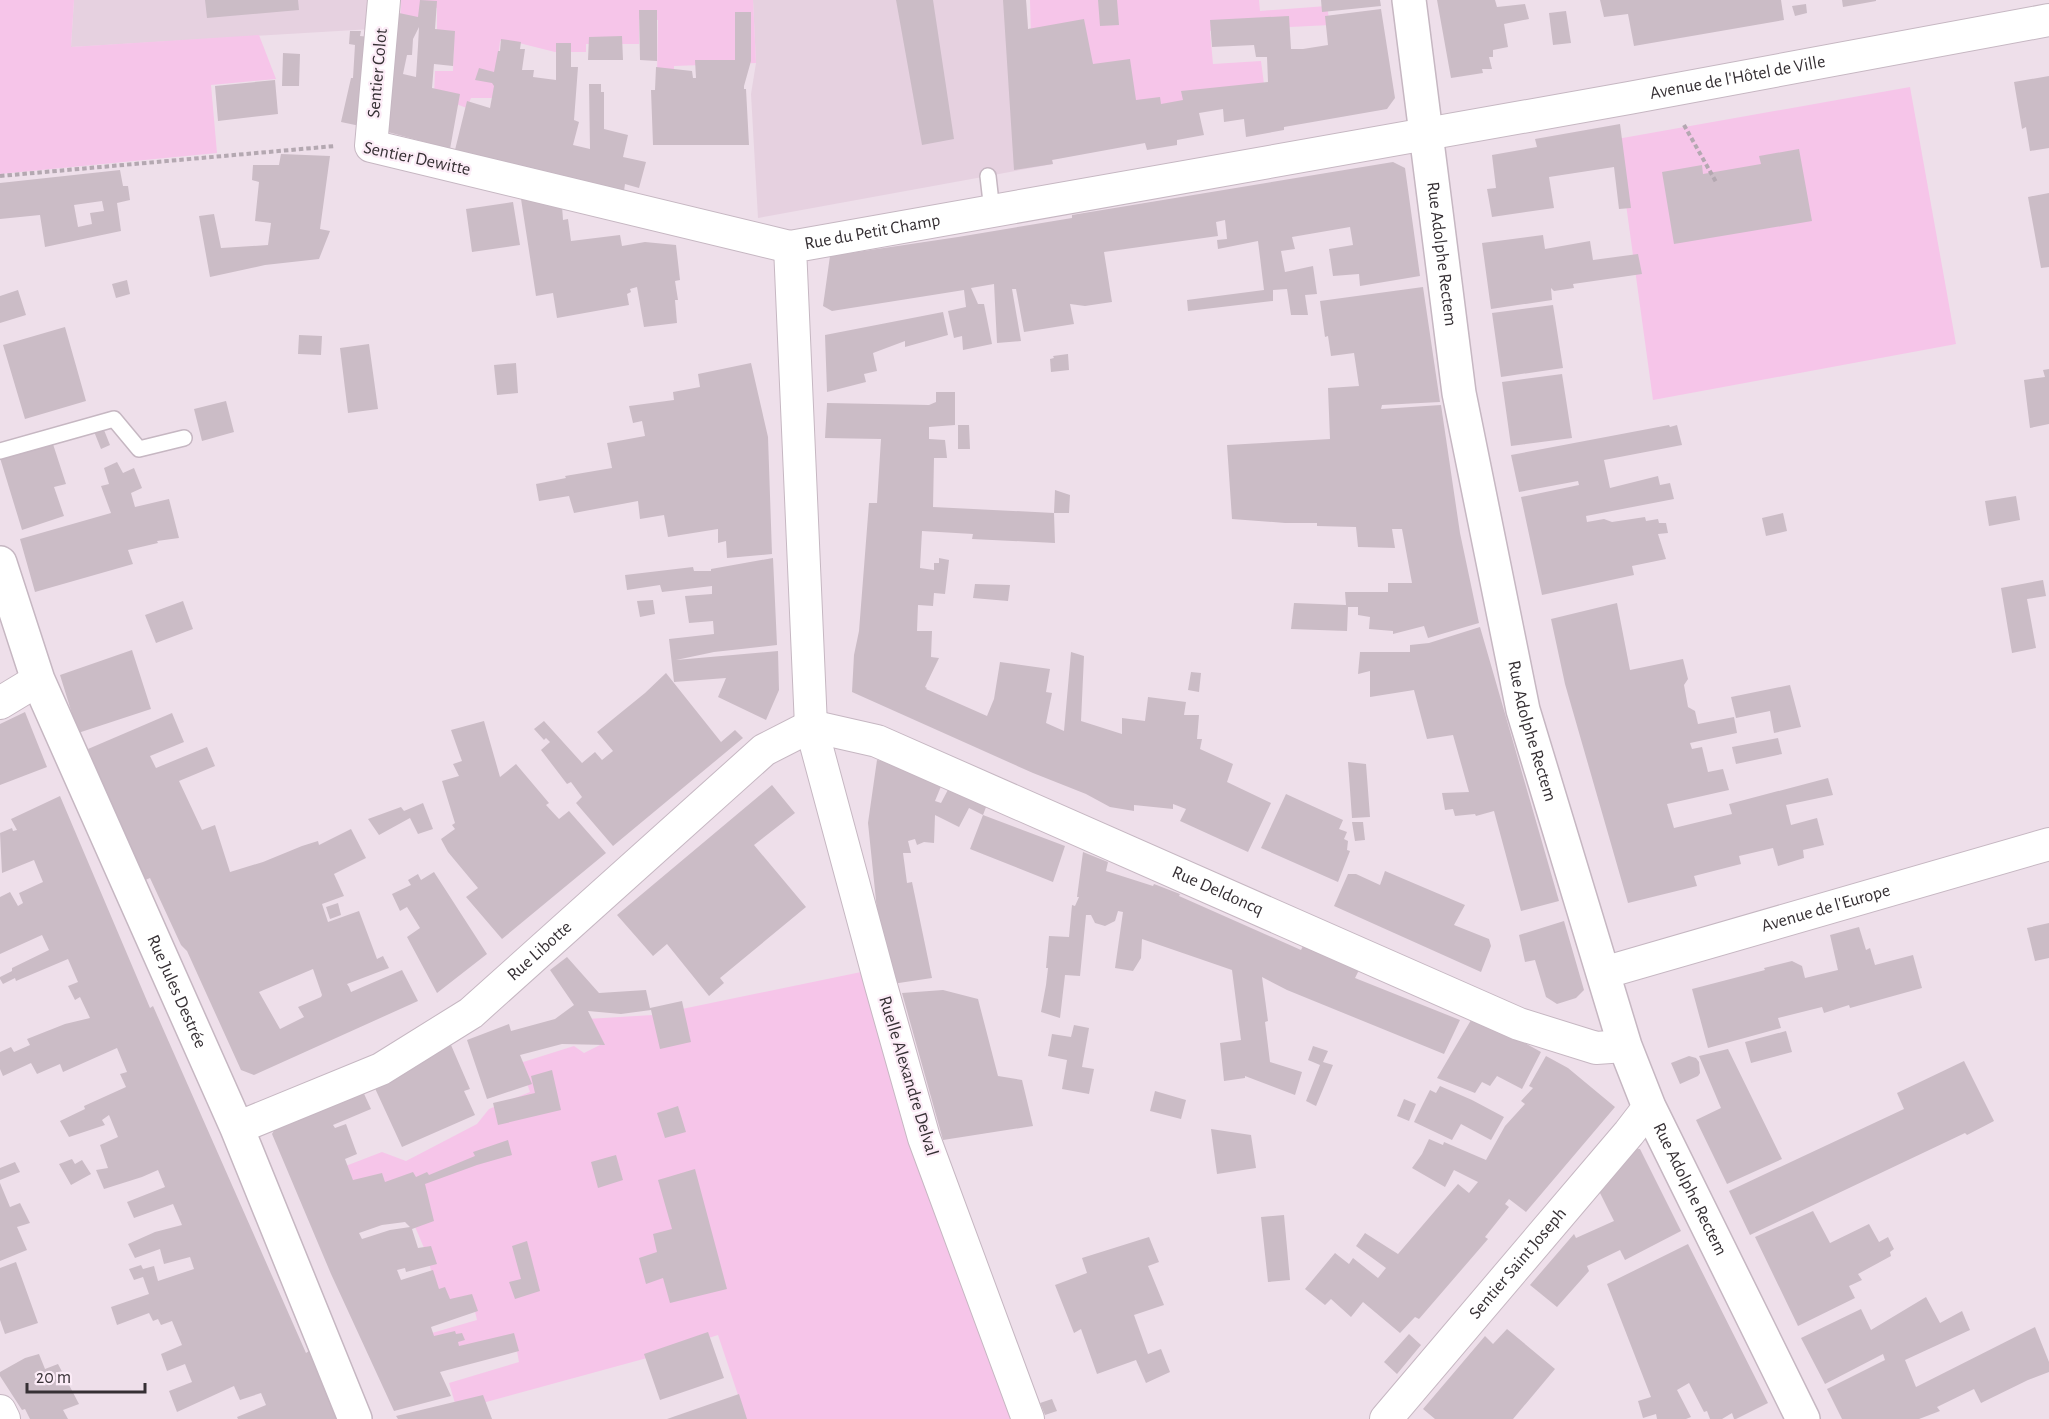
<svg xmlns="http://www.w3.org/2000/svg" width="2049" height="1419" font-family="'Alegreya Sans',sans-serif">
	<rect width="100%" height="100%" fill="#eedfea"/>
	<path fill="#e6d1e0" d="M74,0H374L372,29L71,47Z
		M753,0H1026L1028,29L1084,19L1043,106L1053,164L758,218L751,94L756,63Z"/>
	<path fill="#f6c5e9" d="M0,0H74L71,47L259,35L276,79L211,85L217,153L0,174Z
		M401,0H753L756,63L674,66V76H657L658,20L639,19V44H586V52H555L515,42L500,41L494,98H471L467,108L434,96L435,71H453L454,38L437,37V8L421,6L419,25L400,23Z
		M1030,0H1259L1260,11L1327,6L1330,25L1210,31L1213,64L1261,61L1265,92L1136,109L1031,37Z
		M1910,87L1956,344L1653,400L1617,139Z
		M866,971L905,1131L1011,1419H746L718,1335L647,1358L457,1410L449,1383L519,1362L515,1340L461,1358L435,1346L432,1333L477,1320L473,1303L438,1297L427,1255L405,1203L352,1188L343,1167L382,1152L406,1161L477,1124L489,1109L530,1092L520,1063L574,1046L584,1053L600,1045L587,1019L653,1015Z"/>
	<path fill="#cbbcc6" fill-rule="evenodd" d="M205,0H298L299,10L207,18Z
		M420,0L437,1L435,29L455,31L453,66L434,64L432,88L460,94L450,149L377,129L399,13L418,17ZM419,27L418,46L416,77L403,74L407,55H412L413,39Z
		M896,0H933L954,139L922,145Z
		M1003,0H1026L1028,29L1084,19L1093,64L1130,59L1136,100L1160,97L1161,104L1183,100L1181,91L1268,82L1267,57H1256L1254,45L1212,47L1210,20L1289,16L1291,49H1303L1328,45L1325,16L1381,9L1395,98L1387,109L1284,127V130L1246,137L1244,119L1224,122L1223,109L1199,113L1204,135L1177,140V145L1147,150L1145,143L1052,160L1053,164L1014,170Z
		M1098,0H1117L1119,25L1100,26Z
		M1321,0H1380L1381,6L1322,12Z
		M1437,0H1495L1497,7L1525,4L1529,19L1504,24L1508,47L1493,50V57H1489L1492,69H1482L1483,73L1451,78Z
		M1600,0H1781L1784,20L1634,46L1628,14L1604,17Z
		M1842,0H1876V1L1843,7Z
		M1806,4L1807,13L1795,16L1792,6Z
		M639,10H657V61L640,60Z
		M1566,11L1571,43L1553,45L1549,13Z
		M735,12H751V61L744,86V89H746L749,145H653L651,90H655L656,67L692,71L693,78H696L695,60H735Z
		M350,31H361L360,36L371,37L360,126L341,122L351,78H353L355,45L349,44Z
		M622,36L623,60H588L589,37Z
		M501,39L521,42L520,49H525L522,70H534L533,77L556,80V43H571V67H578L574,120L579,122L573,145L590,149L589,84H601V92H604V129L628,135L623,157L646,162L639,188L625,184L624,191L565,179L455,150L467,101L490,108L494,86L492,83L475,80L479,68L494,72L498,51H500Z
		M283,53L300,54L299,86H282Z
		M2049,76V148L2030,151L2026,127L2022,129L2014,82Z
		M275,80L278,114L218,121L215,86Z
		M1620,124L1631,208L1619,209L1614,167L1549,177L1554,208L1492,217L1487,189L1496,188L1492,155L1537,147L1535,139Z
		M1799,149L1812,221L1674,244L1662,172L1702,165L1703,174L1761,164L1759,156Z
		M281,154L330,156L320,229L330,231L319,259L265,265L210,277L199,216L214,214L221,248L268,245L271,223L255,221L259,182L252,180L253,165H279Z
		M1393,162L1405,168L1420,276L1360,286L1359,274L1333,276L1329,249L1353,245L1350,227L1292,237L1295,249L1281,251L1285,272L1313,266L1317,294L1305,295L1308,315H1291L1287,289L1273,290V301L1188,311L1187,300L1264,290L1258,241L1218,249L1217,240L1227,239L1225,220L1216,222L1218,236L1104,252L1112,302L1085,306L1070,304L1074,324L1024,332L1016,289H1012L1021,341L997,343L994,284L971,288L978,304H984L992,344L963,350L962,336L954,338L948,311L966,307L964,290L832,311L823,306L830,256L958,237L1072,218V215Z
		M120,170L123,186H128L130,200L117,203L121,231L45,247L40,215L0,219V183ZM102,201L104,211L90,213L92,224L78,227L74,205Z
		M2049,193V267L2041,268L2028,197Z
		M538,198L562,206L563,220L568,219L571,241L620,235L622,246L645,242L676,245L680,280L675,281L678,300H675L677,323L644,327L637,287L630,289L631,292L627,294L629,305L557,318L553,293L536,296L521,199Z
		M513,202L520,245L472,252L466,209Z
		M1543,235L1545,249L1590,241L1593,260L1638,254L1642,274L1573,284L1574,288L1554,291L1551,288L1552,300L1491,309L1482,243Z
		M127,280L130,294L116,298L112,284Z
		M1423,287L1440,402L1382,405L1381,409L1441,405L1460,533L1479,623L1428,638L1424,626L1393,634V631L1369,629L1370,617L1358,615V607H1348L1347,631L1291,629L1294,603L1346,605L1345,592H1388V583H1412L1402,529H1392L1395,548L1358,547L1356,527L1317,526V523H1285L1232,519L1227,445L1330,439L1328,388L1359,386L1354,353L1331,356L1328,336L1325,337L1320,301Z
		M18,290L26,315L0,323V296Z
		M1553,305L1563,368L1501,377L1492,313Z
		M943,312L948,335L905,347V341L873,353L877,371L864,374L866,382L827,392L825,335Z
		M65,327L86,401L25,419L3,345Z
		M299,335L322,336L321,355L298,354Z
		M369,344L378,409L348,413L340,348Z
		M1068,354L1069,370L1051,372L1050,359L1054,358L1053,356Z
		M516,363L518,393L497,395L494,365Z
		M751,363L768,437L772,554L727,558L726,541L718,543V529L668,537L664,515L640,519L638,501L574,513L569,496L539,501L536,484L566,478L565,476L612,468L607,443L645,436L642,421L633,423L629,406L674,400L673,392L700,387L698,374Z
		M2049,369V424L2030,428L2024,380L2045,377L2043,370Z
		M1562,374L1572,438L1511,446L1502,382Z
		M936,392H955V425L929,427V439L945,440L947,458H934L933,507L1054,513L1055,543L972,539L973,534L922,531L920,568L934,570V563H939V558L949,560L945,594L934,593L933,606L918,605L917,631H932L931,657L939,658L925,687L927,688L926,689L987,716L994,699L1000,662L1050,669L1046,692L1052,693L1046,723L1064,731L1071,652L1084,656L1081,721L1122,734V718L1145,721L1148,697L1186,702L1184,715H1199L1197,739H1202L1200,749L1233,764L1227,782L1271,803L1248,852L1180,821L1186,809L1173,804V809L1134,805V811L1110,807L1086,794L1033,773L852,692L854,655L859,631L869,503H877L881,439L825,438L827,403L929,405L936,402Z
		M226,401L234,432L202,441L194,409Z
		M102,425L110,445L101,449L93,429Z
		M958,425H969L970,449H958Z
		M1669,425L1670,427L1677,425L1682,445L1604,460L1610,488L1658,476L1660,485L1670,483L1674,499L1586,516L1587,522L1604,519L1612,522L1645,517L1646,521L1658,519L1659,523H1666L1668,533L1658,534L1666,559L1632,566L1634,575L1542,595L1521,497L1579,485L1578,481L1519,492L1511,455Z
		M52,441L66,484L54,487L64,516L22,530L0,458Z
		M117,462L123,473L134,468L142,488L131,493L135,507L169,499L179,538L157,541L158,543L128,550L133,564L35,592L20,539L111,513L101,486L109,484L104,468Z
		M1055,490L1070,495L1069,513H1054Z
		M2016,496L2020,520L1989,526L1985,501Z
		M1783,513L1787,531L1766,536L1762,518Z
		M773,558L777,645L714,652L676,660L778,651L779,690L766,720L718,697L726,678L674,682L669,639L714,634L713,621L689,623L685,596L712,594V586L662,592L660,585L627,590L625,575L693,567L694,571H711V569Z
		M2043,580L2046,596L2027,599L2036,648L2012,653L2001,588Z
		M975,584L1010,585L1008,601L973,598Z
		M653,600L655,614L640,617L637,601Z
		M183,601L193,629L156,643L145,615Z
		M1617,603L1630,670L1683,659L1688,679L1684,685L1688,707L1695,711L1698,724L1734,717L1737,733L1690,743L1692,749L1702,747L1708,772L1723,769L1729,790L1667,804L1674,828L1732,814L1729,804L1828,778L1833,795L1786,805L1791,825L1817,818L1824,845L1803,850L1804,858L1778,866L1773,848L1739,856L1741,864L1694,876L1697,886L1628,903L1565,684L1551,619Z
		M1480,627L1559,901L1521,911L1494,811L1476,816L1475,814L1455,816L1453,809L1445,810L1442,793L1469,792L1453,735L1427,739L1414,690L1370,697V671L1358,674L1360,652H1410V645L1429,643Z
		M132,650L151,709L78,733L60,675Z
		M1191,672L1201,673L1199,692L1188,690Z
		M666,673L721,742L735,730L743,738L613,846L576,803L582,797L571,782L567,784L541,750L550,742L546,738L544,740L534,729L544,721L582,763L595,752L602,760L613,751L597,732L645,693Z
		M1790,685L1801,727L1774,733L1770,711L1736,718L1731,697Z
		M25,712L47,767L0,785V724Z
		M172,713L184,742L150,756L156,768L207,747L215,766L179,781L202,830L215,825L230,872L263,862L302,846L318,841L319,845L351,829L366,858L334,874L344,896L322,904L328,922L359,911L377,959L383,956L389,968L347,984L349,987L351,992L402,970L418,1001L254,1075L241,1070L187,951L181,945L150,878L143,881L88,749ZM313,969L322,995L321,997L298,1007L304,1017L280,1029L259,992Z
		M484,721L500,777L516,764L549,803L546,805L559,819L569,811L606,853L502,939L466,897L478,888L448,852L441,839L455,829L452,825L455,823L442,781L459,776L453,764L462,761L451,730Z
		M1778,738L1782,754L1736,764L1732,747Z
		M877,760L919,767L944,779L935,801L941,803L951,784L988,802L983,815L1065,846L1053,882L970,849L983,815L969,808L959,827L935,815L934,843L924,842L917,845L915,839L908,841L911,853H903L907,883L912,882L932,978L892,984L877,910L868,823Z
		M1348,762L1366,764L1370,817L1352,818Z
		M772,785L795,813L754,845L806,907L720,978L724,983L709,996L667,944L653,956L617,915Z
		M1286,794L1343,820L1339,829L1347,832L1344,839L1348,841L1347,850L1350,851L1338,882L1261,848Z
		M60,796L150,1008L153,1006L306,1353L309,1351L330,1382L347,1419H238L237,1417L266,1405L261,1393L240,1400L234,1386L177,1412L169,1391L192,1382L185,1364L167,1371L161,1354L182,1345L172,1321L161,1325L158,1319L153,1321L149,1313L117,1325L111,1307L149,1294L143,1277L134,1280L129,1269L141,1265L143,1269L154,1266L158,1281L194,1269L190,1257L164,1264L160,1249L135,1258L128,1244L155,1232L182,1225L173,1204L134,1218L127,1202L165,1187L158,1170L142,1177L104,1189L96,1170L108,1168L100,1145L118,1137L109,1115L102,1120L105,1125L69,1137L60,1121L85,1109L84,1106L126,1087L120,1074L127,1072L117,1048L63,1072L60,1064L37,1074L31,1063L3,1076L0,1069V1052L11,1047L14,1052L30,1045L27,1039L65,1024L90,1018L80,997L75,1000L68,986L78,982L68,959L16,981L15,978L3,984L0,979V977L12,971V968L49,950L42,935L0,954V897L10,892L18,906L23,903L19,893L43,882L34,860L2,873L0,833L12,828L13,831L17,830L11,819Z
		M423,803L433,829L418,834L410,818L379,835L368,819L401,807L404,811Z
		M1352,822H1363L1365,840L1355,841Z
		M1083,852L1108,862L1106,871L1153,886L1154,884L1180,894L1179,896L1301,950L1304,944L1360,968L1355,978L1460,1020L1444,1054L1287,990L1262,977L1268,1021L1265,1022L1270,1062L1302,1072L1295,1095L1245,1076V1078L1224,1081L1220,1043L1241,1040L1232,970L1142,939L1141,958L1133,971L1115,968L1123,912L1118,911L1115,921L1105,926L1095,923L1091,915H1086L1080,976L1065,975L1060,1018L1041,1012L1046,985L1048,968H1046L1049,936L1069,937L1072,905L1075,906L1079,897H1077Z
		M1385,871L1465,905L1454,925L1489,939L1491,946L1481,972L1334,906L1348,874H1356L1380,885Z
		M434,872L487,954L437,993L407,937L420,928L407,907L400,911L392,894L411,885L408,880L418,874L421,880Z
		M338,903L341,915L330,919L326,907Z
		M1564,921L1584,990L1576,998L1557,1004L1546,997L1535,960L1525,962L1519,935Z
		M2049,923V958L2035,961L2027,928Z
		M1859,927L1866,950L1870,948L1875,965L1913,955L1922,988L1850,1008L1849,1005L1824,1013L1822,1007L1778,1018L1781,1028L1708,1048L1692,989L1765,970L1764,968L1792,961L1802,966L1805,978L1838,970L1830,935Z
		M567,957L599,993L646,990L650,1008L682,1001L691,1042L660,1049L651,1010L621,1014L588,1011L605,1045L562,1044L520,1055L532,1084L487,1099L467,1040L509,1024L511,1031L555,1019L574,1005L550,970Z
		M943,990L978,999L998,1076L1022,1080L1033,1126L943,1140L902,993Z
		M1474,1015L1541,1052L1522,1089L1497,1076L1490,1086L1482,1082L1475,1093L1437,1078Z
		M1074,1025L1089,1028L1082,1067L1094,1069L1089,1094L1062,1089L1067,1060L1048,1056L1052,1034L1071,1037Z
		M1786,1031L1792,1052L1751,1063L1745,1042Z
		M451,1045L470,1089L464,1091L475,1115L402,1147L373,1084L414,1061Z
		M1313,1046L1328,1051L1323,1062L1333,1065L1316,1106L1306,1101L1320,1065L1308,1060Z
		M1728,1049L1782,1159L1727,1184L1696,1120L1721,1108L1699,1056Z
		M1546,1056L1568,1068L1615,1107L1526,1212L1509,1199L1505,1204L1509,1207L1485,1237L1488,1239L1419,1319L1415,1317L1400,1333L1363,1302L1351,1317L1331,1299L1325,1305L1305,1289L1335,1253L1349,1264L1353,1258L1378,1278L1386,1268L1356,1246L1365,1233L1398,1254L1458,1184L1469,1193L1478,1182L1454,1170L1445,1187L1412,1168L1422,1154L1429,1139L1443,1145L1444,1142L1486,1160L1505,1126L1525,1104L1521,1101L1533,1088L1529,1086Z
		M1689,1056L1696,1058L1699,1062L1700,1073L1698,1076L1680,1084L1671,1063Z
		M1964,1061L1994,1121L1967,1135L1965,1133L1750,1235L1729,1191L1904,1109L1897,1093Z
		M552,1070L561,1110L498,1125L493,1103L535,1093L531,1076Z
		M360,1085L371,1109L333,1125L335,1128L346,1124L357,1154L345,1159L353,1180L382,1173L385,1182L413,1172L416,1177L427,1172L429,1175L475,1156L473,1152L508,1140L512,1155L477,1165L425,1184L434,1221L412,1229L418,1248L431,1246L437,1264L406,1272L405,1268L397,1270L401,1280L433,1270L439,1289L445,1287L450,1299L472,1294L478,1311L431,1327L434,1336L455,1331L456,1334L462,1333L465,1340L458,1342L459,1346L514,1333L519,1351L440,1372L451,1396L394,1411L331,1274L272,1134L280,1120ZM405,1222L410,1227L390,1230L362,1239L359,1233L382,1225Z
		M1440,1086L1472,1100L1504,1117L1491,1140L1461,1124L1452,1140L1414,1122L1430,1090L1436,1093Z
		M1155,1091L1186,1100L1181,1119L1150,1111Z
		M1404,1099L1416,1104L1409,1121L1397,1116Z
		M678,1106L686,1132L665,1138L657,1113Z
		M1211,1129L1251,1135L1256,1168L1217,1174Z
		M1631,1148L1640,1149L1681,1231L1625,1260L1620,1250L1587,1266L1589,1271L1557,1307L1530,1285L1574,1234L1576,1238L1614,1221L1597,1187Z
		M616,1155L623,1180L598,1188L591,1162Z
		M72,1159L75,1164L82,1160L91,1174L71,1185L59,1164Z
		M15,1162L20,1172L0,1180V1168Z
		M695,1169L727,1289L670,1303L663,1278L646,1284L639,1258L657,1252L653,1234L672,1229L658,1180Z
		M0,1183L10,1207L20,1203L30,1223L17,1227L27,1250L0,1261Z
		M1813,1211L1830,1243L1869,1224L1879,1242L1888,1237L1894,1249L1890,1252L1891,1256L1858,1274L1862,1280L1849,1286L1855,1298L1798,1326L1755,1237Z
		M1284,1215L1290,1280L1268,1282L1261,1217Z
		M1149,1237L1159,1262L1148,1266L1164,1305L1134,1315L1148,1354L1161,1349L1170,1372L1146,1383L1136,1360L1097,1374L1081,1329L1074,1333L1055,1285L1087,1273L1082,1258Z
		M527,1241L540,1291L515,1299L509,1282L521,1279L512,1246Z
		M1688,1244L1768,1403L1736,1419H1734L1732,1413L1722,1419H1710L1707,1411L1704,1412L1689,1383L1677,1390L1691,1417L1686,1419H1657L1656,1414L1643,1418L1638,1401L1651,1397L1607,1284Z
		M16,1262L38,1323L5,1334L0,1320V1268Z
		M1926,1297L1940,1323L1962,1311L1970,1330L1905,1360L1916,1387L2035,1327L2049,1362V1372L2028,1380L1981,1403L1974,1389L1937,1407L1940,1411L1919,1419H1842L1827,1389L1885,1360L1883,1354L1825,1384L1801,1338L1861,1309L1871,1330Z
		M1507,1329L1555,1369L1513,1419H1435L1423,1409L1485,1336L1493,1344Z
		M708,1332L724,1378L660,1400L644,1354Z
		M1409,1334L1421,1345L1397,1374L1384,1362Z
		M39,1354L45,1369L58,1364L79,1404L63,1410L68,1419H30L25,1409L22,1410L0,1376V1372L25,1358Z
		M739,1394L747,1419H667Z
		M483,1395L492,1419H398L396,1416Z
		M1052,1399L1057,1411L1045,1415L1040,1403Z"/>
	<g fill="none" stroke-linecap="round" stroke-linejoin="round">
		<g stroke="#c6b7c2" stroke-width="18">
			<path id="service" d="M988,176L992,211
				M0,451L114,419L139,449L184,438"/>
		</g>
		<g stroke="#c6b7c2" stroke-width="34">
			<g id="minor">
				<path d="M384,0L371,146L790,247"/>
				<path d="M0,703L38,680"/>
				<path id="s1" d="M811,726L877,741L1519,1024L1596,1048L1625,1046"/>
				<path id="s2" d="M1603,973L2049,844"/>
				<path id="s3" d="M237,1128L381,1069L471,1013L764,750L811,726"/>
				<path d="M0,1411L4,1419"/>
				<path id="s4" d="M1028,1419L924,1138L880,982L811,726L790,247L1629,98L2049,20"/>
				<path id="s5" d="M1386,1419L1629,1133L1649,1107"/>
			</g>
		</g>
		<g stroke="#c6b7c2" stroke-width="36">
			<g id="tertiary">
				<path id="s6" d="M1409,0L1459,393L1523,710L1625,1046L1649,1107L1803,1419"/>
				<path id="s7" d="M0,563L38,680L237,1128L355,1419"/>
			</g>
		</g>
		<path stroke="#b4a8b1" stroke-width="4" stroke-dasharray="4.5 3" stroke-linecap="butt" d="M1684,125L1716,182
			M0,176L335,146"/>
		<use href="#service" stroke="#fff" stroke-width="15"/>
		<use href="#minor" stroke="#fff" stroke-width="32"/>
		<use href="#tertiary" stroke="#fff" stroke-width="33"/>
	</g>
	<g text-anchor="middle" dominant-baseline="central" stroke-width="4.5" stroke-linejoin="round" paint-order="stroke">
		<g font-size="18" fill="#363034" stroke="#fcecf7">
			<text transform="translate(378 73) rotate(-85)">Sentier Colot</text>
			<text stroke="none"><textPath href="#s4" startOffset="2169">Avenue de l'Hôtel de Ville</textPath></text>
			<text transform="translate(417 159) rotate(12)">Sentier Dewitte</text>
			<text stroke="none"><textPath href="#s4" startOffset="1290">Rue du Petit Champ</textPath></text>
			<text stroke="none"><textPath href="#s6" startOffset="256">Rue Adolphe Rectem</textPath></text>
			<text stroke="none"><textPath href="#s6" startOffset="742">Rue Adolphe Rectem</textPath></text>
			<text stroke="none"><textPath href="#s1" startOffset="440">Rue Deldoncq</textPath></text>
			<text stroke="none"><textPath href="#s2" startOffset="232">Avenue de l'Europe</textPath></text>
			<text stroke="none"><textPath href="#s3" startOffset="354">Rue Libotte</textPath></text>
			<text stroke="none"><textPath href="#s7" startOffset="464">Rue Jules Destrée</textPath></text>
			<text transform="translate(908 1076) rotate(73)">Ruelle Alexandre Delval</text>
			<text stroke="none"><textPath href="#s6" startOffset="1228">Rue Adolphe Rectem</textPath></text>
			<text stroke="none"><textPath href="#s5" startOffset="204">Sentier Saint Joseph</textPath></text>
		</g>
	</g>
	<path d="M27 1383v9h118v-9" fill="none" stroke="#363034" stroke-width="3"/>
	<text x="36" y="1383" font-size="18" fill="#363034" stroke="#fcecf7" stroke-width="4.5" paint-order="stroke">20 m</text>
</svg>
